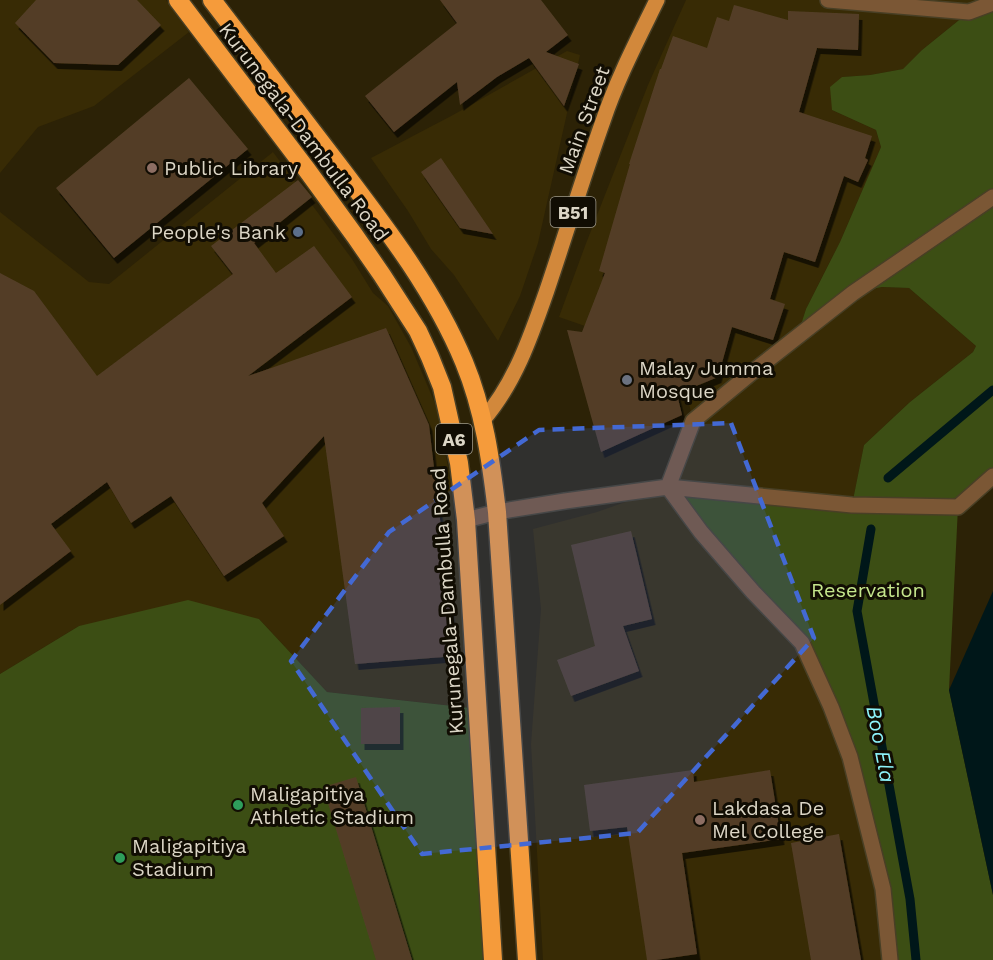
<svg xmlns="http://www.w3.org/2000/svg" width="993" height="960" font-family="'Work Sans',sans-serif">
	<defs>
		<filter id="shadow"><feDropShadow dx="3.5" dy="6" stdDeviation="0" flood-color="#0009"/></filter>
	</defs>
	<rect width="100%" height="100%" fill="#2c2206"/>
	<path fill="#382b05" d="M0,0H166L189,32L94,106L38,127L0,173Z
		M686,0H993L969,12L922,50L903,69L870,75L842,77L832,110L876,130L881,147L840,242L806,309L798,336L853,293L882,287L909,288L976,346L973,352L910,402L864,445L852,505L802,643L850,757L890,960H543L531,744L541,609L533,529L597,512L668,487L693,421L675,344L585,326L559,317L585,246L648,85Z
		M567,51L580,55L538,243L520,296L498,341L454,275L431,249L408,211L371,158L453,115Z
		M273,152L352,259L373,293L388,306L411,347L437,408L452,489L457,551L465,614L471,708L327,692L259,619L79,626L0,674V212L89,282L109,284Z"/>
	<path fill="#3c4e14" d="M993,3V476L958,507L949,690L993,895V960H890L850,757L802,643L668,487L852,505L864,445L910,402L973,352L976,346L909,288L882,287L853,293L797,337L806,309L840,242L881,147L876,130L832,110L830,87L842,77L870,75L903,69L922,50L969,12Z
		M188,600L259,619L327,692L471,708L482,902L483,960H0V674L79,626Z"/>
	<path fill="#001719" d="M993,591V895L949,690Z"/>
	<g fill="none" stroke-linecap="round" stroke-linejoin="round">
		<path stroke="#001719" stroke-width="9" d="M888,478L993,390
			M871,529L857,611L910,899L916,960"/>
	</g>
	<path fill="#533e27" filter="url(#shadow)" d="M36,0H137L161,25L118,65L54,63L15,23Z
		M440,0H541L568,35L546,52L579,64L564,106L529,58L497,77L460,105L457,82L394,132L365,96L457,23Z
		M734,5L788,20V11L859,14L858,50L817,48L799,112L872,136L865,158L868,160L858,182L844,176L815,262L784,252L770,299L785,304L773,340L732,327L718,377L677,394L682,415L601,452L567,330L582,332L605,273L599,271L630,164H629L660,69H661L673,36L707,48L717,17L729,21Z
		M189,78L248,149L114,258L56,188Z
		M441,158L493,234L460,228L421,172Z
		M298,180L312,197L254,243L276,273L314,246L352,297L248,376L386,328L429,425L456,656L355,664L324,436L262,503L284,536L224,576L171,496L131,523L107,482L51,524L71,551L0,605V273L34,291L97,376L233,274L211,246Z
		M631,531L652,619L623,626L639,671L571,696L557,660L595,646L571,545Z
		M400,707V744H361V708Z
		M693,770L694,782L770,770L781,839L682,853L697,954L656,960H647L627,827L590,831L584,785Z
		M356,777L412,960H376L323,787Z
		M839,834L861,960H811L791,843Z"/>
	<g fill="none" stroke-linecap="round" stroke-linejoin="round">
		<g stroke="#483f25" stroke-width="18">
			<path id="street" d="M828,0L969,12L993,3
				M466,520L497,512L565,501L668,487L852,505L958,507L993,476
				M890,960L883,889L850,757L831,707L802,643L753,592L701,532L668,487L693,421L750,374L853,293L993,197"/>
		</g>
		<g stroke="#483f25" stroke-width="18">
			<path id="primary" d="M483,420C515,383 531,336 547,290C566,234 583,177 603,121C617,79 638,39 657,0"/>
		</g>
		<g stroke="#483f25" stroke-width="21">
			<path id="highway" d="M178,0L307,170L355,236L382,275L418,331L430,357L442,387L459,463L466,520L493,960
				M212,0C254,55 297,111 339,166C386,228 434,290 464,362C484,410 491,461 497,512L527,960"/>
		</g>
		<use href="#street" stroke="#7b5735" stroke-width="15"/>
		<use href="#primary" stroke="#d2883b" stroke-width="15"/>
		<use href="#highway" stroke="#f59b3b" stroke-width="18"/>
	</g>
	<path fill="#4369d4" fill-opacity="0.2" stroke="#4369d4" stroke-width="4.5" stroke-dasharray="12 8" stroke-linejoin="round" d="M731,423L814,638L637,833L422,854L291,661L389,532L539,430Z"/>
	<g fill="#8d6e63" stroke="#110d03" stroke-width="2">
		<circle cx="152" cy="168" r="6"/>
		<circle cx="700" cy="820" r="6"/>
	</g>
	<circle fill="#5c6f8a" stroke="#110d03" stroke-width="2" cx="298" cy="232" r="6"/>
	<circle fill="#6b7280" stroke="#110d03" stroke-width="2" cx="627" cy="380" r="6"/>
	<g fill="#2e9e5b" stroke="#110d03" stroke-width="2">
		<circle cx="238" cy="805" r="6"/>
		<circle cx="120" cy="858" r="6"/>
	</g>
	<g text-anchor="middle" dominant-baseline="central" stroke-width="6" stroke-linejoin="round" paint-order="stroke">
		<g fill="#110d03" stroke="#9f9a8c" stroke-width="1.5">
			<rect x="550.5" y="197" width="45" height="30" rx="4.5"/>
			<rect x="436" y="424" width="36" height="30" rx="4.5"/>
		</g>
		<g font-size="18" font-weight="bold" fill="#dcd6c6">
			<text x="573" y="212">B51</text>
			<text x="454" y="439">A6</text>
		</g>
		<g font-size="20" fill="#dcd6c6" stroke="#110d03">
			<text transform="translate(584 120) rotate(-70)">Main Street</text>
			<text transform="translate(304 132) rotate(53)">Kurunegala-Dambulla Road</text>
			<text transform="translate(447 601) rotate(-94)">Kurunegala-Dambulla Road</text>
		</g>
		<g font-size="20" fill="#dcd6c6" stroke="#110d03" text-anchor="start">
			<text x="164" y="168">Public Library</text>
			<text x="286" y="232" text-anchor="end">People's Bank</text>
			<text x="639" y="368">Malay Jumma<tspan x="639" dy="23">Mosque</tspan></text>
			<text x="250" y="794">Maligapitiya<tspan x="250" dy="23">Athletic Stadium</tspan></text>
			<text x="712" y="808">Lakdasa De<tspan x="712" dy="23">Mel College</tspan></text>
			<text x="132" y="846">Maligapitiya<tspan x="132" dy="23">Stadium</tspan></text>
		</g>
		<g font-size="20" fill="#c6e78d" stroke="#110d03">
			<text x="868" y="590">Reservation</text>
		</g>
		<g font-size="21" font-style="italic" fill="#8df4fb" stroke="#110d03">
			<text transform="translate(881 744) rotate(79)">Boo Ela</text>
		</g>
	</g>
</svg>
